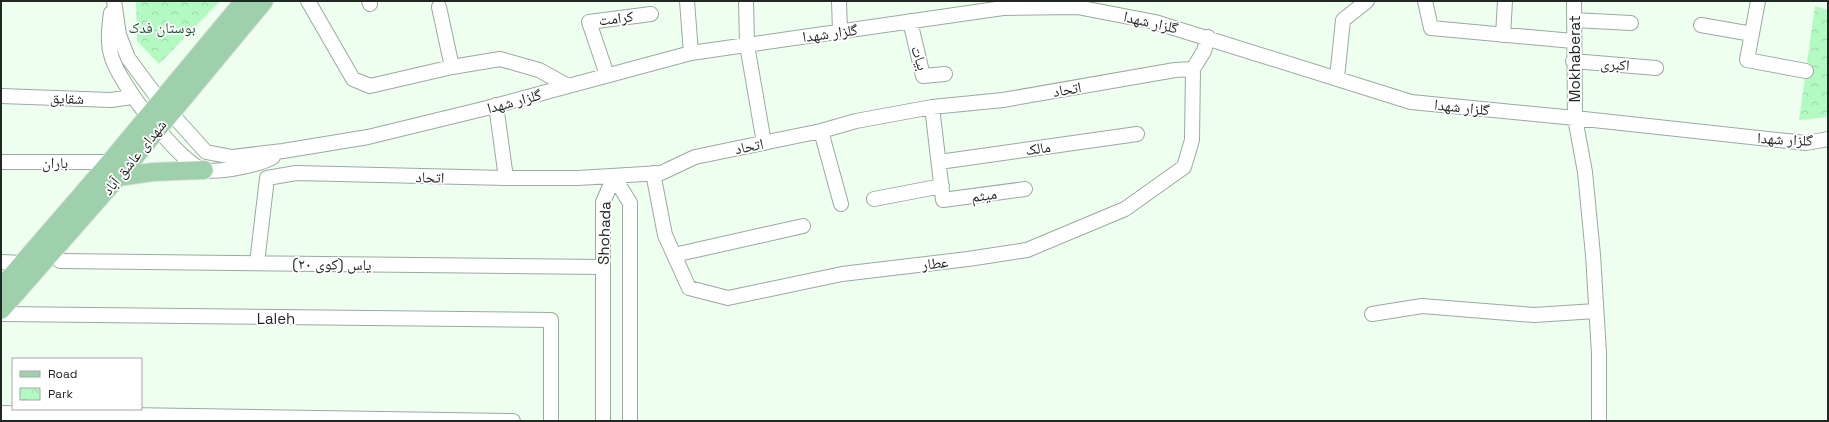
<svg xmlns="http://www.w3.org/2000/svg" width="1829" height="422" font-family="'Space Grotesk','Noto Naskh Arabic',sans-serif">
	<defs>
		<pattern id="park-crowns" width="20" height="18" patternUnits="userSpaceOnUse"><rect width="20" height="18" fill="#b3fac2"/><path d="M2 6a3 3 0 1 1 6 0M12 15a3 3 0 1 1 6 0" fill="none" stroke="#9ad6a6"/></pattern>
	</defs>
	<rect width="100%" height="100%" fill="#eefff0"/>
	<path fill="url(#park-crowns)" d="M136,1H220L159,64L137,41Z
		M1815,6L1828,10V117L1799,120Z"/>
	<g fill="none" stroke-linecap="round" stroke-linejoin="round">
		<g stroke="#9aaa9d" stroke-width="16">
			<path id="minor" d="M114,1L119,35L128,58L160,101L206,152L232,157L283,151L368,137L487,108L691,53L1003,8L1077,7L1155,22L1411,102L1575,118L1806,143L1828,139
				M308,1L353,79L370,86L452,67L500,59L539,70L568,86
				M369,1L370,4
				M687,1L691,53
				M746,1L747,45L764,143
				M839,1L840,31
				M1425,1L1431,28L1573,41
				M1574,1L1575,118L1585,172L1593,255L1599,353V421
				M1758,1L1747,60L1806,71
				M439,7L452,67
				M111,13C109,27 107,44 112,58C120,84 179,163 204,170C219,173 260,165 273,157
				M1574,20L1631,23
				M910,21L923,76L945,74
				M1701,25L1752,34
				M1503,35L1505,1
				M1573,61L1656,68
				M607,75L589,22L651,14
				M1337,78L1343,20L1367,1
				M1,96L111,100L132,97
				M496,105L506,178
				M932,107L943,200L1025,189
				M821,131L841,204
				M1,162H110
				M939,162L1137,134
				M653,173L665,235L689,288L728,298L842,274L968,259L1027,250L1125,209L1184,167L1192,140L1193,69
				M874,199L942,186
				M674,255L803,226
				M60,261L603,267
				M1,262L24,263
				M257,263L267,178L296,173L506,178H578L661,173L695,157L821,131L856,121L932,107L1003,100L1175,70L1193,69L1204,51L1208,37
				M1,314L551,320V421
				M1372,314L1422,306L1534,315L1596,311
				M1,413L513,421
				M603,421V202L614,177L630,203V421"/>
		</g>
		<g stroke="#e0e1e0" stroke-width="20">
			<path id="major" d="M118,177L153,172L204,170
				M1,288L110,162L244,1
				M1,310L118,177L264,1"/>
		</g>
		<use href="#minor" stroke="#fff" stroke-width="14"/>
		<use href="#major" stroke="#9ed0ab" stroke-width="18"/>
	</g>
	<g text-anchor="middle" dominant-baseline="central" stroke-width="3.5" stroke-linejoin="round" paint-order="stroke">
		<g font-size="15" fill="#212722" stroke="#fff">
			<text transform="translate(616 18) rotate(-7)">کرامت</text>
			<text transform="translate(1151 22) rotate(13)">گلزار شهدا</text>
			<text transform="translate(830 33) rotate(-8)">گلزار شهدا</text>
			<text transform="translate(920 58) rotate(73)">بیات</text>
			<text transform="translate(1574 59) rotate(-90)">Mokhaberat</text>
			<text transform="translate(1615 64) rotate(4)">اکبری</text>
			<text transform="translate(1067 89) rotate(-10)">اتحاد</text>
			<text transform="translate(67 98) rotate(2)">شقایق</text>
			<text transform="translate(514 101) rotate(-15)">گلزار شهدا</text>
			<text transform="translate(1462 107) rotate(6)">گلزار شهدا</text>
			<text transform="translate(1785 139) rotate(3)">گلزار شهدا</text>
			<text transform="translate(749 146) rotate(-11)">اتحاد</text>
			<text transform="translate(1038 148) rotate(-8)">مالک</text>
			<text transform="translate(134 157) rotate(-51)">شهدای عاشق آباد</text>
			<text x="55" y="162">باران</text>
			<text transform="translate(430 177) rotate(1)">اتحاد</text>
			<text transform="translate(984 195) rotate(-8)">میثم</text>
			<text transform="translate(604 233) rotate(-88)">Shohada</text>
			<text transform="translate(935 263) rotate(-6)">عطار</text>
			<text transform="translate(332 264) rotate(1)">یاس (کوی ۲۰)</text>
			<text x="276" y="318">Laleh</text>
		</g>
		<g font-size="15" fill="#17542b" stroke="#fff">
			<text x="162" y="27">بوستان فدک</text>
		</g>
	</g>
	<rect width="1829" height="422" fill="none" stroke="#212722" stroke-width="4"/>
	<rect x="12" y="358" width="130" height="52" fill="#ffffff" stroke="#a6a9a7"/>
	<rect x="20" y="371" width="20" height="6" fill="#9ed0ab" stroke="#a6a9a7"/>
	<text x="48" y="378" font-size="12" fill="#212722">Road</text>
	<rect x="20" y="388" width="20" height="12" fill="url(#park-crowns)" stroke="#a6a9a7"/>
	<text x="48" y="398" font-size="12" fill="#212722">Park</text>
</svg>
